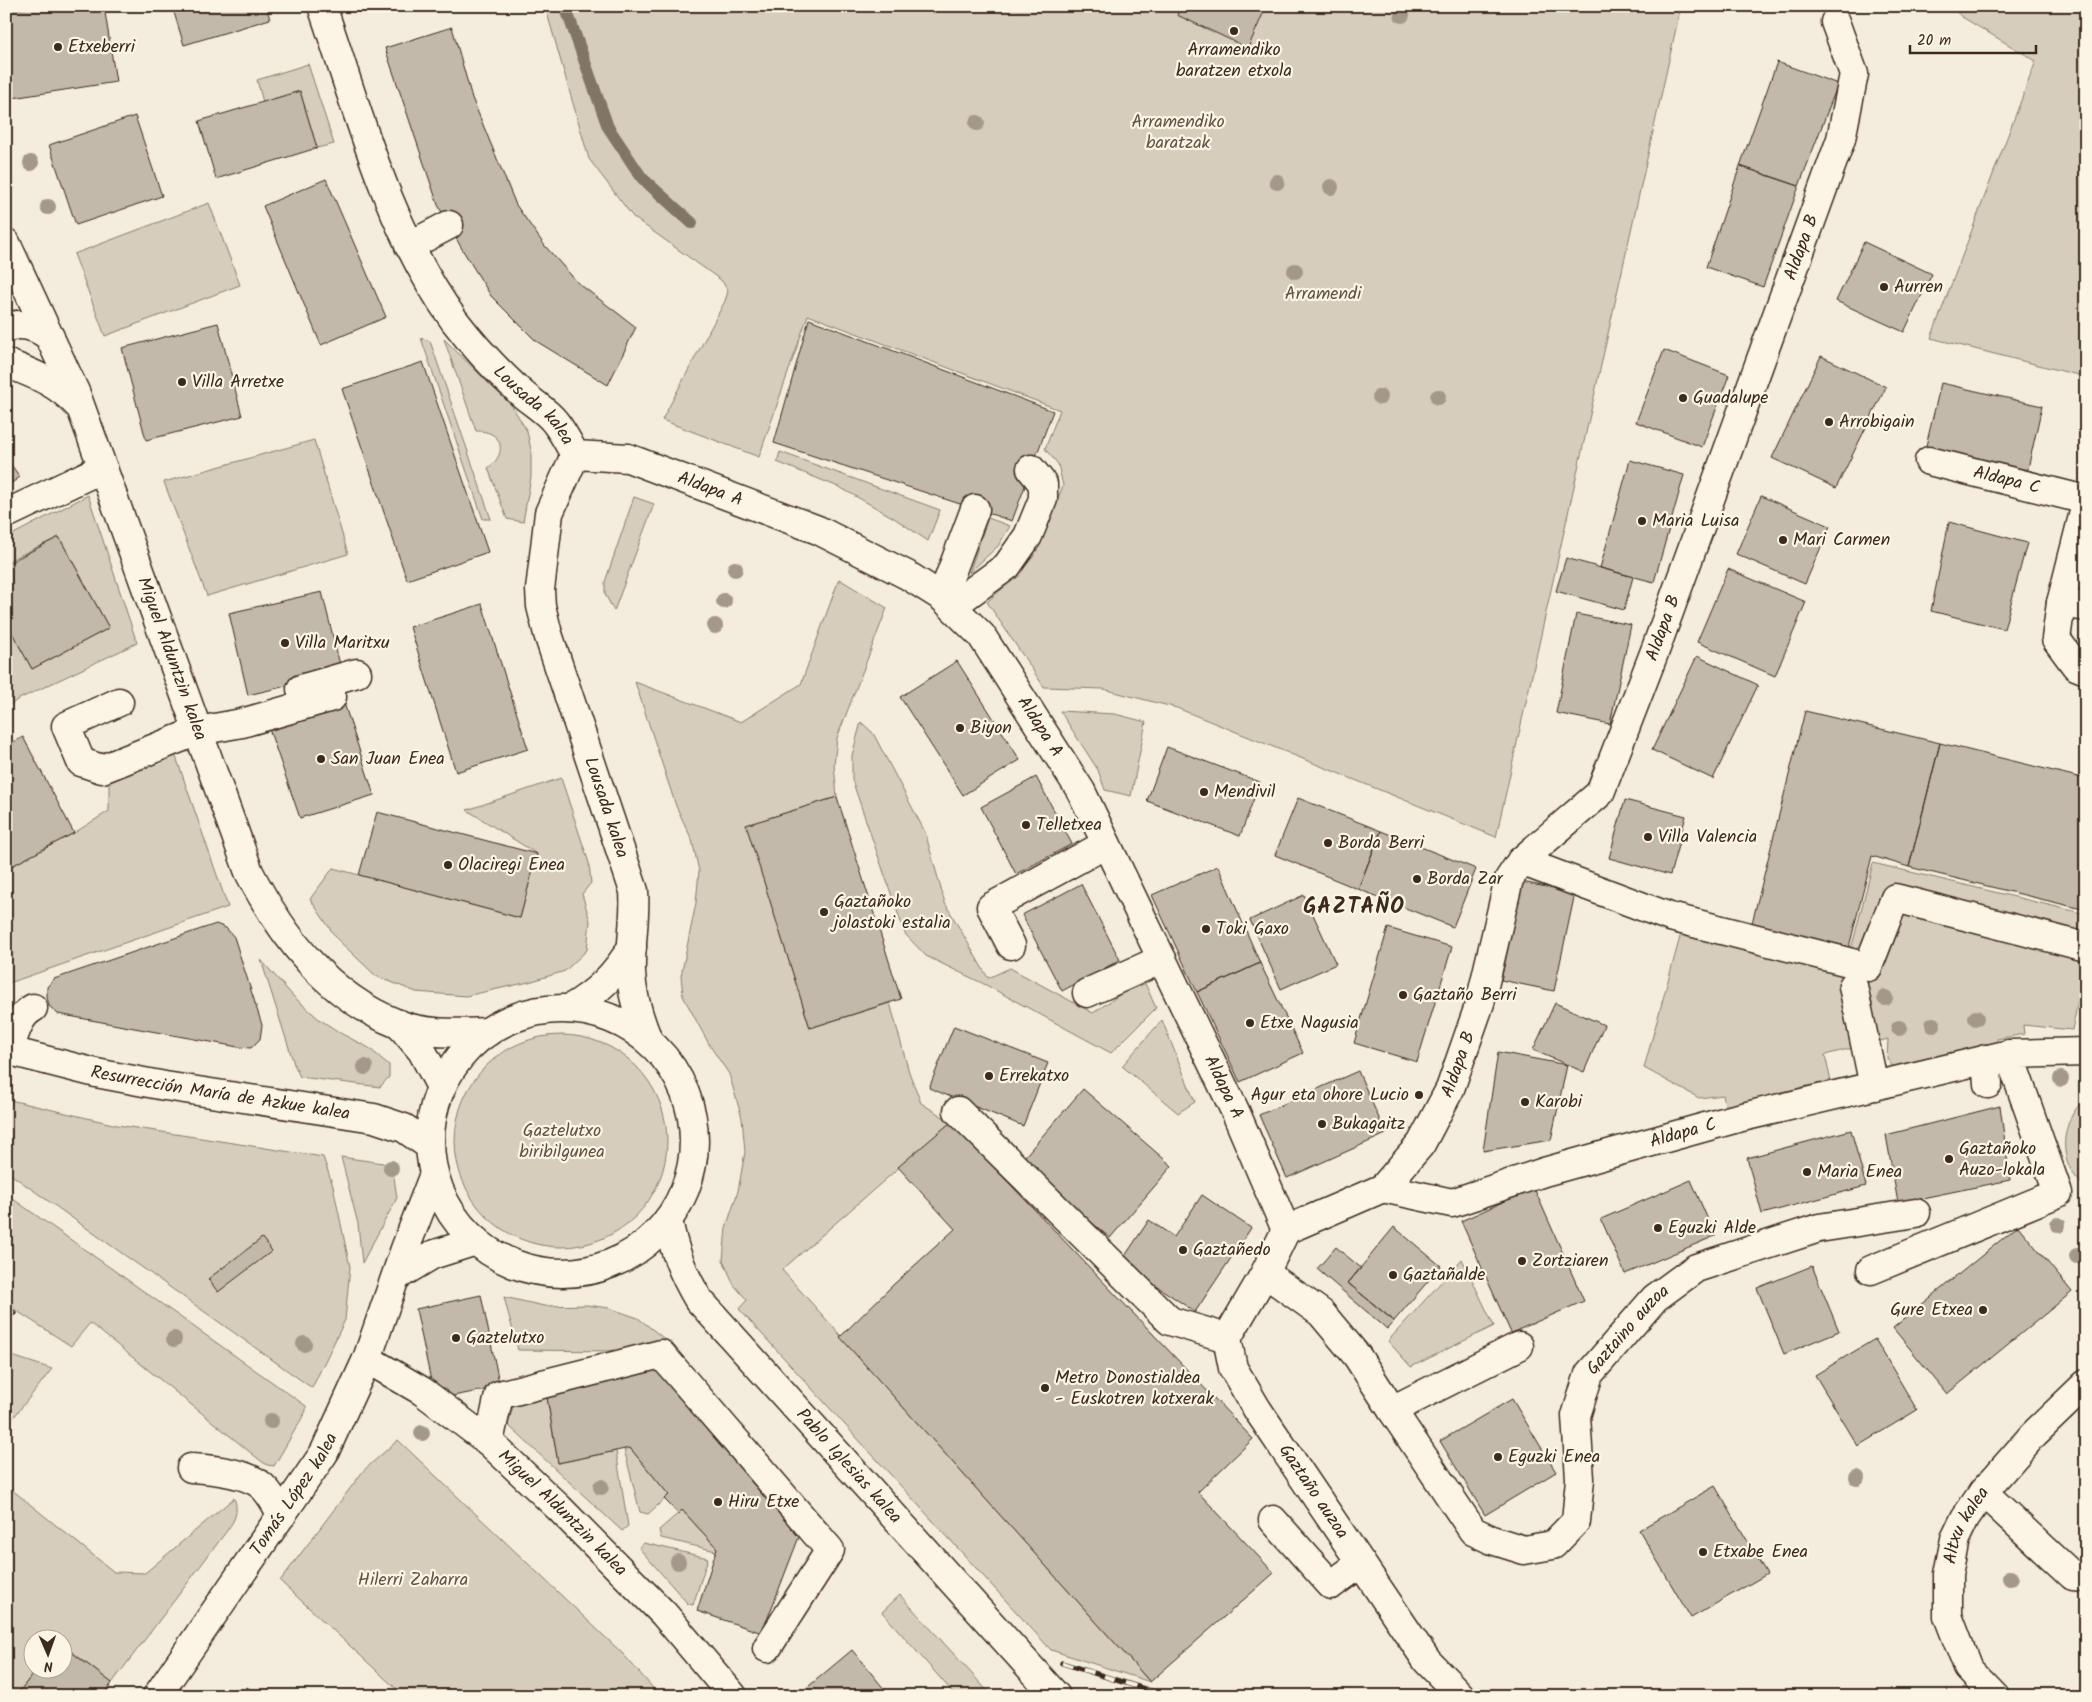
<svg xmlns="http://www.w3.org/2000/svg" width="2092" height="1702" font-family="Kalam,sans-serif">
	<rect width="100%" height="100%" fill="#f4eddd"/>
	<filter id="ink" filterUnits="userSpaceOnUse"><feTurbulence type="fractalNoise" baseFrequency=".02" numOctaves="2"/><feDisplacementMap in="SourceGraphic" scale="10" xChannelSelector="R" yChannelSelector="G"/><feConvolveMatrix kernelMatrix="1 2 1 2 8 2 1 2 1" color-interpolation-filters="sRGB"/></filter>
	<g filter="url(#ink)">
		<path fill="#d6cdbd" stroke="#887c6e" d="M545,6H1681L1496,837L1177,708L1103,689L1044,687L987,602L1011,581L1033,557L1063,486L1058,464L1045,449L1060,410L808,315L759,457L662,420L725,301L728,291L722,281L633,217L589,159Z
			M1950,6H2086V377L1931,338L2036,61L1962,17Z
			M308,64L334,144L317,148L300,91L263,102L257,80Z
			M209,203L240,285L105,336L74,254Z
			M421,338L430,341L491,519H483Z
			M444,339L512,406L527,431L531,450V477L523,522L507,519L488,468C509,453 502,430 476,431Z
			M314,440L348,554L207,596L164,482Z
			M780,452L940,510L928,541L894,518L841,488L777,462Z
			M88,495L137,643L17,700L6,708V622L32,669L109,628L59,537L8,561L6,559V538Z
			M634,497L654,504L614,611L605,594V582Z
			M988,518L1010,526L998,546L969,573Z
			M839,579L887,608L837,738L834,764L837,797L747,825L810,1028L890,1003L909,1072L921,1103L951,1122L782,1270L1150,1682L1051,1650L739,1309L747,1300L734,1285L723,1260L726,1228L738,1191L745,1152L742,1118L729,1074L710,1046L683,996L681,976L696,903L699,871L692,840L676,806L635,682L741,722L801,684Z
			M1060,711L1115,714L1146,722L1131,796L1105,790L1098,770Z
			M861,722L873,733L925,832L945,903L988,978L1010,968L1093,1013L1143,979L1156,1008L1111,1053L986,985L926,956L905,934L852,780V755Z
			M174,751L228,907L6,984V869L74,833L109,811V779Z
			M561,778L589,863L591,883L582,894L590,921L587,950L565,971L529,982L466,996L416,992L376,976L337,939L310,899L333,868L520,918L537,854L467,810Z
			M1873,863L2086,914V963L2072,1030L2023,1025L2024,1034L1997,1039L1998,1048L1897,1072L1887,1059L1888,1039L1825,1055L1832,1086L1726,1110L1723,1095L1699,1098L1644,1068L1688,908L1851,950Z
			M261,960L293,996L319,1019L342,1034L369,1048L389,1065V1077L380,1087L300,1077L294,1064Z
			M1162,1020L1195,1102L1178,1113L1122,1066Z
			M455 1141a106 106 0 1 1 212 0a106 106 0 1 1-212 0Z
			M2086,1098V1187C2056,1165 2059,1121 2086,1098Z
			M6,1099L117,1125L323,1157L333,1186L350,1267L345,1320L312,1388L6,1171Z
			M341,1157L383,1163L394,1177L397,1198L362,1263L358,1224Z
			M6,1194L306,1406V1411L274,1466L267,1465L261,1461L90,1323L71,1346L6,1304Z
			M1462,1259L1494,1326L1411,1367L1388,1341Z
			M504,1297L544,1306L587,1305L609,1308L638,1318L666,1340L617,1351L518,1350Z
			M6,1354L52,1369L6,1427Z
			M547,1397L558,1463L616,1451L628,1526L622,1531L508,1425L513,1406Z
			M398,1440L623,1654L660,1696H404L280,1581L364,1470Z
			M630,1448L669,1495L648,1514L640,1512L624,1449Z
			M6,1485L114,1572L145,1573L234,1498C240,1514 233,1523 223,1536L112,1683L63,1645L62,1640H32V1670H36L16,1696H6Z
			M682,1510L717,1548L716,1551L661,1538L659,1530Z
			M644,1543L708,1558L693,1605L688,1604L639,1548Z
			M900,1595L992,1696H956L882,1612Z"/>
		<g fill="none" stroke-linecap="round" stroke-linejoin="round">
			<path stroke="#817466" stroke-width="12" d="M565,6L608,127L642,178L692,223"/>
		</g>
		<path fill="#c3b9aa" stroke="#3b2a1e" d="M40,6H104L116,82L6,99V11Z
			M172,6H266L270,19L184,45Z
			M1181,6H1260L1265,9L1248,48L1177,15Z
			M452,27L472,98L516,205L545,246L578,283L636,327L608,385L536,341L491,296L462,249L438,205L385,48Z
			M1777,62L1838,84L1799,186L1740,166Z
			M300,91L317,148L216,179L199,121Z
			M135,116L162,196L76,225L49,145Z
			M1740,166L1799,186L1763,287L1706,267Z
			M326,179L386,317L321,345L263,206Z
			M1864,242L1932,274L1904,332L1836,301Z
			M809,319L1053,411L1012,521L774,443Z
			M218,323L242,416L146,440L122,348Z
			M1664,350L1729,375L1702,447L1636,422Z
			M1821,356L1886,387L1836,488L1772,458Z
			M423,362L488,552L407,580L342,389Z
			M1941,383L2042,406L2027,473L1925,450Z
			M6,458L20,477L6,487Z
			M1630,460L1684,475L1654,582L1600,568Z
			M1761,496L1830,526L1805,584L1736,554Z
			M1949,522L2027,543L2004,629L1931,611Z
			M59,537L109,628L32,669L6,622V564Z
			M1566,558L1633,577L1624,610L1556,591Z
			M1728,569L1806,602L1775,676L1697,642Z
			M322,592L342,673L248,695L229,613Z
			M482,604L528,749L456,772L410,627Z
			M1576,614L1631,625L1610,724L1556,713Z
			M1697,656L1758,685L1713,779L1652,750Z
			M957,661L1020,760L963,795L900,697Z
			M343,700L374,795L300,818L267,723Z
			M1805,711L1940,743L1909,867L1872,856L1849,947L1752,923Z
			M23,737L74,833L6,869V746Z
			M1940,743L2086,779V910L1909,867Z
			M1167,747L1260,782L1240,836L1147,801Z
			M1036,777L1072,844L1016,874L981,807Z
			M837,797L901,999L810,1028L746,825Z
			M1298,798L1381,831L1358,889L1275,855Z
			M1625,800L1686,816L1670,875L1609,858Z
			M377,812L537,854L520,918L359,875Z
			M1381,831L1476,869L1453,927L1358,889Z
			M1218,866L1260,963L1197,992L1152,895Z
			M1522,882L1575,893L1554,991L1501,980Z
			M1081,884L1120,960L1062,991L1022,915Z
			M1304,895L1336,964L1281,989L1250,920Z
			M216,924L226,928L234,937L262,1025L260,1039L251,1048L238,1047L58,1014L49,1006L47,997V987L54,979Z
			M1388,928L1452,947L1417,1062L1354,1043Z
			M1260,963L1303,1053L1240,1082L1197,992Z
			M1555,1003L1604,1025L1584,1072L1533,1050Z
			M954,1026L1048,1063L1023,1126L929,1088Z
			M1498,1052L1567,1065L1551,1140L1483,1151Z
			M1358,1071L1386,1134L1287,1178L1259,1115Z
			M1083,1089L1172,1166L1110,1238L1020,1162Z
			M2000,1106L2010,1180L1898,1203L1886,1135Z
			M951,1122L1253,1439L1198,1492L1274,1573L1150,1682L840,1337L893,1285L955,1229L898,1167Z
			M1851,1130L1866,1186L1762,1214L1747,1158Z
			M1691,1180L1715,1236L1625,1274L1601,1219Z
			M1534,1188L1584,1301L1511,1333L1461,1221Z
			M1202,1195L1251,1228L1195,1312L1121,1262L1149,1220L1174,1237Z
			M2018,1226L2072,1292L1947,1394L1893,1328Z
			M1394,1227L1441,1266L1394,1321L1348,1283Z
			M262,1238L272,1251L218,1292L208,1279Z
			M1336,1247L1361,1268L1348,1283L1394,1321L1387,1329L1317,1269Z
			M1812,1266L1839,1331L1784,1354L1757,1288Z
			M481,1295L500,1387L453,1396L431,1381L416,1309Z
			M1875,1339L1917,1410L1858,1446L1815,1375Z
			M655,1366L799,1537L762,1633L697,1611L717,1548L682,1510L678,1514L670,1505L664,1499L669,1495L630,1448L558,1463L547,1397Z
			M1512,1399L1556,1472L1485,1515L1440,1441Z
			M1715,1486L1767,1574L1691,1618L1639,1530Z
			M62,1645L112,1683L103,1696H16L36,1670H62Z
			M852,1650L890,1696H797Z
			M247,1687L260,1696H242Z"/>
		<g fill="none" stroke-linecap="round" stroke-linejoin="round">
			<g stroke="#3b2a1e" stroke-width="31">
				<g id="minor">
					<path id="s1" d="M322,6C359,113 387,227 454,320C473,345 495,369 518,390C529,401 546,410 555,422C563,432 569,444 575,455"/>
					<path id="s2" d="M6,243L76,394L249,872C282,936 327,996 398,1024C425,1035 460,1033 488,1032"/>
					<path d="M409,246L449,225"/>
					<path d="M6,328C22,321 37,327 50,337"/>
					<path d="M6,363C36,375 56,382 78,405"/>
					<path id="s3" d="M575,455L628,458L818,530L907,575L942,597L981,635L1081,791L1236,1113L1286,1230"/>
					<path id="s4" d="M575,455L549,513L540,590L541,606L548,634L634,891C636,918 630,945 631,973C632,997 639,1018 648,1040"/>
					<path id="s5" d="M1929,461L2086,500"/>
					<path d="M2086,504L2061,603L2056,639L2076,666L2086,670"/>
					<path d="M6,514L103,468"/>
					<path d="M942,597L975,509"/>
					<path d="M2061,603L2086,607"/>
					<path d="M952,606L1007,566L1028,536L1043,499V484L1031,469"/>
					<path d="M301,689L357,673"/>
					<path d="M119,702L66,726L81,762L102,769L198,731L242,723L332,697"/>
					<path d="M1521,861L1670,917L1868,967L1895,898L2086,947"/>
					<path d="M1011,945L991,907L1106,844"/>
					<path d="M1853,986L1874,1086"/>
					<path d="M1087,993L1162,959"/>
					<path d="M569,1009C597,993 615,975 632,947"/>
					<circle cx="562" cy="1141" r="132"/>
					<path d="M399,1024L422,1051L441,1087"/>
					<path id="s6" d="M6,1050L96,1073L165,1086L374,1118L404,1128L430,1146"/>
					<path d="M9,1050C15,1035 18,1016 33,1008"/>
					<path d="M1986,1059L1988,1084"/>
					<path d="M958,1111L1170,1321L1227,1338"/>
					<path id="s7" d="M1383,1188L1452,1203L1544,1172L1734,1119L2009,1054"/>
					<path id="s8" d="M668,1220C674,1251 682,1272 698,1299L1056,1696"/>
					<path d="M1871,1270L2058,1193L2009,1054L2086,1052"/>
					<path d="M1265,1273L1321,1313L1357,1356L1392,1410L1519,1346"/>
					<path d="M397,1276L432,1255L476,1241"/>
					<path id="s9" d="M367,1359L422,1391L489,1442L559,1508L664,1614L733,1696"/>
					<path id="s10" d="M1392,1410L1473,1531L1492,1540L1524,1550L1553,1545L1576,1521L1580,1479L1576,1416L1589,1374L1655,1298L1696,1268L1819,1228L1916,1213"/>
					<path d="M489,1442L499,1395L661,1354L830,1550L767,1648"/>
					<path d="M191,1468C210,1469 252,1473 265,1489C272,1496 277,1507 282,1515"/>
					<path d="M1983,1492L2073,1576L2085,1577"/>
					<path d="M1273,1520L1331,1585L1361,1563"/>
					<path id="s11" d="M157,1696L324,1453L367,1359L405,1249L434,1174"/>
					<path id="s12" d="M1461,1696L1427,1661L1257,1409L1233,1368L1227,1338L1265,1273L1286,1230L1383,1188L1421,1144L1450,1089L1480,1003L1509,879L1521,861L1600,793L1656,648L1841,139L1854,74L1835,22"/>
					<path id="s13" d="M1995,1696L1968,1668L1948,1616V1574L1955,1539L1965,1518L1983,1492L2034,1434L2086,1384"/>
				</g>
			</g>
			<use href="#minor" stroke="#fcf5e5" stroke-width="28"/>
			<g stroke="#3b2a1e" stroke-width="5.5">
				<path id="rail" d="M6,1311L14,1313
					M1062,1663L1167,1696"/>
			</g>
			<use href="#rail" stroke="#fcf5e5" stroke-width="4" stroke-dasharray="11" stroke-linecap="butt"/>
		</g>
		<g fill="#a4988a">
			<circle cx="1402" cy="15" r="8"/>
			<circle cx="977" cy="123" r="8"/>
			<circle cx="31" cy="163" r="8"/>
			<circle cx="1277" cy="182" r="8"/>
			<circle cx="1331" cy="187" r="8"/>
			<circle cx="48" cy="207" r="8"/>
			<circle cx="1295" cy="271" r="8"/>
			<circle cx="1380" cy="397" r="8"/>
			<circle cx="1438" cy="397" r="8"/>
			<circle cx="735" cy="569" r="8"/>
			<circle cx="724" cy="601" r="8"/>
			<circle cx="715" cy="626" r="8"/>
			<circle cx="1885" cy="998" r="8"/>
			<circle cx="1976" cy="1018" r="8"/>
			<circle cx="1933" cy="1025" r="8"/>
			<circle cx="1899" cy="1028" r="8"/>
			<circle cx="365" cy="1067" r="8"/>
			<circle cx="2061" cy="1079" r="8"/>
			<circle cx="391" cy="1168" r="8"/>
			<circle cx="2058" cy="1225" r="8"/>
			<circle cx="2077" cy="1256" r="8"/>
			<circle cx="174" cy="1339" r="8"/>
			<circle cx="304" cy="1344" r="8"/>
			<circle cx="271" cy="1421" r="8"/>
			<circle cx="422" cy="1433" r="8"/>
			<circle cx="1857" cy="1478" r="8"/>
			<circle cx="601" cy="1487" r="8"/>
			<circle cx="678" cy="1562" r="8"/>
			<circle cx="2010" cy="1578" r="8"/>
		</g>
	</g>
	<g fill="#3b2a1e" stroke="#fcf5e5" stroke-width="2">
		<circle cx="1234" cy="31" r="5"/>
		<circle cx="58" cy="47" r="5"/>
		<circle cx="1884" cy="287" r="5"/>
		<circle cx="182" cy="382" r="5"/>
		<circle cx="1683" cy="398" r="5"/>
		<circle cx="1829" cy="422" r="5"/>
		<circle cx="1642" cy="521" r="5"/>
		<circle cx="1783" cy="540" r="5"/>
		<circle cx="285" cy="643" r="5"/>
		<circle cx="960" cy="728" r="5"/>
		<circle cx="321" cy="759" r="5"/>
		<circle cx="1204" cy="792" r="5"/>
		<circle cx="1026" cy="825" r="5"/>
		<circle cx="1648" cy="837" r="5"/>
		<circle cx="1328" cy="843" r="5"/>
		<circle cx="448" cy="865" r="5"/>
		<circle cx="1417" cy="879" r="5"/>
		<circle cx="824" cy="912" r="5"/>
		<circle cx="1206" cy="929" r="5"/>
		<circle cx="1403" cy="995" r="5"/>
		<circle cx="1250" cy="1023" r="5"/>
		<circle cx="989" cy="1076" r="5"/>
		<circle cx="1419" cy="1095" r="5"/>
		<circle cx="1525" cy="1102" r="5"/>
		<circle cx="1322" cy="1124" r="5"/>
		<circle cx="1949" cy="1159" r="5"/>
		<circle cx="1807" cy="1172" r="5"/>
		<circle cx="1658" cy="1228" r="5"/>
		<circle cx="1183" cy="1250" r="5"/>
		<circle cx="1522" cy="1261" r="5"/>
		<circle cx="1393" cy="1275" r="5"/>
		<circle cx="1983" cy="1310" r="5"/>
		<circle cx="456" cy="1338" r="5"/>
		<circle cx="1045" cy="1388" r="5"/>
		<circle cx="1498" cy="1457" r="5"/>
		<circle cx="718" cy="1502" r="5"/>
		<circle cx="1703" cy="1552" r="5"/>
	</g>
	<g text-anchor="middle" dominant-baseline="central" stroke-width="4.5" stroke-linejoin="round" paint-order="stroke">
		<g font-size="18" fill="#3b2a1e" stroke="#fcf5e5" text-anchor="start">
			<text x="68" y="47">Etxeberri</text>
			<text x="1234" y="50" text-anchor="middle">Arramendiko<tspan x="1234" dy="21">baratzen etxola</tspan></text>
			<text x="1894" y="287">Aurren</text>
			<text x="192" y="382">Villa Arretxe</text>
			<text x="1693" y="398">Guadalupe</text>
			<text x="1839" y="422">Arrobigain</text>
			<text x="1652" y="521">Maria Luisa</text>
			<text x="1793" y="540">Mari Carmen</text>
			<text x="295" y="643">Villa Maritxu</text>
			<text x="970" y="728">Biyon</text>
			<text x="331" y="759">San Juan Enea</text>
			<text x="1214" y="792">Mendivil</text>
			<text x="1036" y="825">Telletxea</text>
			<text x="1658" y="837">Villa Valencia</text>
			<text x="1338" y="843">Borda Berri</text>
			<text x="458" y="865">Olaciregi Enea</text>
			<text x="1427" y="879">Borda Zar</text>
			<text x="834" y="902">Gaztañoko<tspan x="834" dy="21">jolastoki estalia</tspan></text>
			<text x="1216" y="929">Toki Gaxo</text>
			<text x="1413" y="995">Gaztaño Berri</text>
			<text x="1260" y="1023">Etxe Nagusia</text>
			<text x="999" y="1076">Errekatxo</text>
			<text x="1409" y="1095" text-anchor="end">Agur eta ohore Lucio</text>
			<text x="1535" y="1102">Karobi</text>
			<text x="1332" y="1124">Bukagaitz</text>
			<text x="1959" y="1149">Gaztañoko<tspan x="1959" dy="21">Auzo-lokala</tspan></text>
			<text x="1817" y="1172">Maria Enea</text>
			<text x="1668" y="1228">Eguzki Alde</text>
			<text x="1193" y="1250">Gaztañedo</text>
			<text x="1532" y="1261">Zortziaren</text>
			<text x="1403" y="1275">Gaztañalde</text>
			<text x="1973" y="1310" text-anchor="end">Gure Etxea</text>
			<text x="466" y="1338">Gaztelutxo</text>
			<text x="1055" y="1378">Metro Donostialdea<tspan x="1055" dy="21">- Euskotren kotxerak</tspan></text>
			<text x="1508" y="1457">Eguzki Enea</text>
			<text x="728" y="1502">Hiru Etxe</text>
			<text x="1713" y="1552">Etxabe Enea</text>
		</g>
		<g font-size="18" fill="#625346" stroke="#fcf5e5">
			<text x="1178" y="122">Arramendiko<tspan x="1178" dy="21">baratzak</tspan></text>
			<text x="1323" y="294">Arramendi</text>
			<text x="562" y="1131">Gaztelutxo<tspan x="562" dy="21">biribilgunea</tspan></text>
			<text x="413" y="1580">Hilerri Zaharra</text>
		</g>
		<g font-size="18" fill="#3b2a1e" stroke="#fcf5e5">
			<text stroke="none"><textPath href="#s12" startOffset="1706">Aldapa B</textPath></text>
			<text stroke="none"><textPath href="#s1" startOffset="459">Lousada kalea</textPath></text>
			<text stroke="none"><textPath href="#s5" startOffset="80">Aldapa C</textPath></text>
			<text stroke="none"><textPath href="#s3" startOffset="141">Aldapa A</textPath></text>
			<text stroke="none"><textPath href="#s12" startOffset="1301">Aldapa B</textPath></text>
			<text stroke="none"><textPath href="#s2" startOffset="448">Miguel Alduntzin kalea</textPath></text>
			<text stroke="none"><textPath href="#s3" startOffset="561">Aldapa A</textPath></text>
			<text stroke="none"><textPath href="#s4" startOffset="369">Lousada kalea</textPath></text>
			<text stroke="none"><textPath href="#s12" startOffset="806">Aldapa B</textPath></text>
			<text stroke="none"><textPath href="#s3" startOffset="966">Aldapa A</textPath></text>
			<text stroke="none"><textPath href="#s6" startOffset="219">Resurrección María de Azkue kalea</textPath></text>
			<text stroke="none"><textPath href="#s7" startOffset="312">Aldapa C</textPath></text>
			<text stroke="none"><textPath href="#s10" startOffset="471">Gaztaino auzoa</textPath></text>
			<text stroke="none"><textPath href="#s8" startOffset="310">Pablo Iglesias kalea</textPath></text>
			<text transform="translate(1313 1492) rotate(56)">Gaztaño auzoa</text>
			<text stroke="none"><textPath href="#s11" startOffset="244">Tomás López kalea</textPath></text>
			<text stroke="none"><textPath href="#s9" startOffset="250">Miguel Alduntzin kalea</textPath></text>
			<text stroke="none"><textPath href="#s13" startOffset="189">Altxu kalea</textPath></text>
		</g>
		<g font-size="22" font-weight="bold" letter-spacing="1" fill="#3b2a1e" stroke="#fcf5e5">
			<text x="1354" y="907">GAZTAÑO</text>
		</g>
	</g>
	<rect width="2092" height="1702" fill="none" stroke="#fcf5e5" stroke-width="25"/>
	<rect x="12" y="12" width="2067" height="1677" fill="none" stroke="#3b2a1e" stroke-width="2" filter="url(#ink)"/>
	<g transform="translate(48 1654) rotate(178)"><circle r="24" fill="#fcf5e5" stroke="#afa495"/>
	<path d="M0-4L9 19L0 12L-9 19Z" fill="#3b2a1e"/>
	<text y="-8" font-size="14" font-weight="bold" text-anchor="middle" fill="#3b2a1e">N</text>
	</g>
	<path d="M1910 45v8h126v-8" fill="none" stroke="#3b2a1e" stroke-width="2.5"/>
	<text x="1917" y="45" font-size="15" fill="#3b2a1e" stroke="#fcf5e5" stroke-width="4" paint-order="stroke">20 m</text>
</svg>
